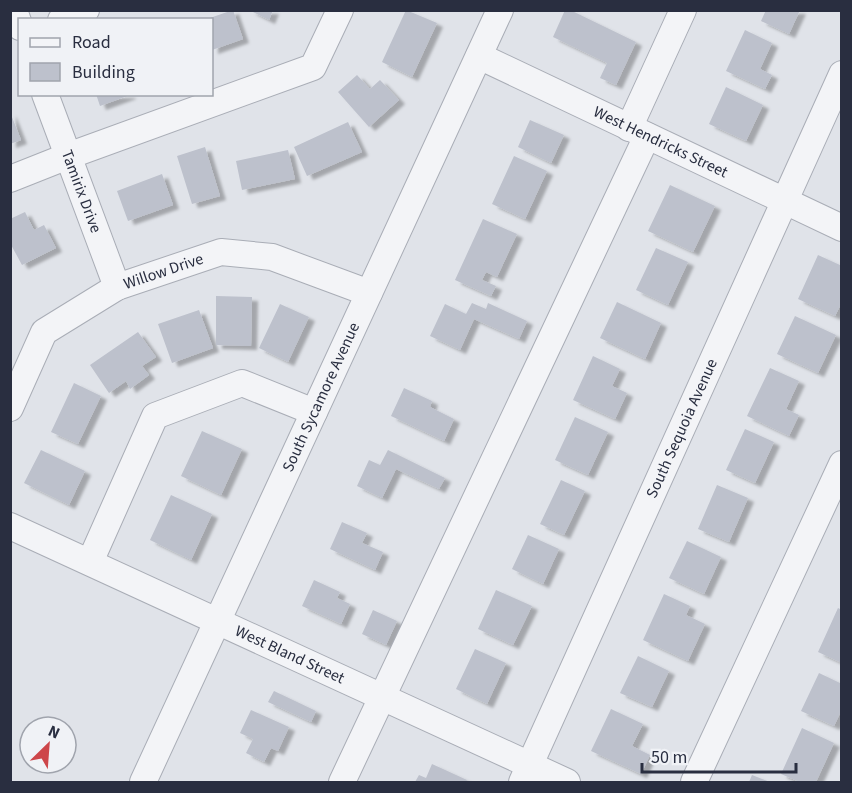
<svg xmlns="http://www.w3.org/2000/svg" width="852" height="793" font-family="'Source Sans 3',sans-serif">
	<defs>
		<filter id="shadow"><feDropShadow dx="6" dy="4" stdDeviation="1.5" flood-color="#0004"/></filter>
	</defs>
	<rect width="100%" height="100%" fill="#e0e3e9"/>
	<path fill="#bdc1cc" filter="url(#shadow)" d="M233,10L243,39L212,50V20L207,19Z
		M249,10H273L269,20Z
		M406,10L437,23L412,77L382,62Z
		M565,10H570L636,42L616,85L600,78L607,63L553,37Z
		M766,10H800L789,34L761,21Z
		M745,30L772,43L760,69L772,75L765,89L726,71Z
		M357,75L370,89L380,80L399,100L369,127L338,92Z
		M726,87L763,105L746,141L709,124Z
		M96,94H130V95L100,106Z
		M10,112L21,140L10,144Z
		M530,120L564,135L551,163L518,147Z
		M348,122L362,152L307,176L294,147Z
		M205,147L220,196L192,204L177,156Z
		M288,150L295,179L242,190L236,161Z
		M514,156L547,171L525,219L492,204Z
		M162,174L173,205L128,221L117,191Z
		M670,185L715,206L693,252L648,231Z
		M25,212L34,230L44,225L56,248L22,265L10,243V219Z
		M483,219L517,234L497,277L486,272L482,280L496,286L491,296L455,280Z
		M656,248L688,262L668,305L636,290Z
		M818,255L842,266V302L835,316L798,299Z
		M216,296L252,297L251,346L216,345Z
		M617,302L661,323L645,359L600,338Z
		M472,303L486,309L488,303L527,321L519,339L474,319L460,350L430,336L445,304L466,314Z
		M280,304L309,317L288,362L259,348Z
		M199,310L213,348L172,363L158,324Z
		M795,316L836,335L818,373L777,354Z
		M138,332L156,357L142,366L149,375L130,389L126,381L109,393L90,365Z
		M593,356L620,369L612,386L627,393L615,419L573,400Z
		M770,368L799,381L786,409L799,415L789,436L747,416Z
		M74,383L101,396L78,444L51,432Z
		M404,388L432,401L430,407L454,419L444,441L391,416Z
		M575,417L608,432L588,475L555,460Z
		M745,429L774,442L755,483L726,470Z
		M202,431L242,449L221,495L181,476Z
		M41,450L85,471L69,505L24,483Z
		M388,450L445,478L439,489L396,469L382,498L357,486L369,460L380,465Z
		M561,480L585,491L564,535L540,524Z
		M717,485L748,498L729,542L698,529Z
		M171,495L212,514L191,560L150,540Z
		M342,522L367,533L362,543L383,552L375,570L330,549Z
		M528,535L559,549L543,584L512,569Z
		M687,541L721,557L704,594L669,578Z
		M314,580L340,592L337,598L350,604L341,624L302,606Z
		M496,590L532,606L513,645L478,629Z
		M664,594L690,606L686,615L705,624L688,661L643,640Z
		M838,608L842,610V663L818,652Z
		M373,610L397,621L386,645L362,634Z
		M475,649L506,663L487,704L456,689Z
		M638,656L669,671L652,707L620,693Z
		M819,673L842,684V709L834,726L801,711Z
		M274,691L316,711L311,722L268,702Z
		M611,709L643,724L632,746L650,755L641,774L591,751Z
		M251,710L289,727L278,751L271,748L264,762L246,753L253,739L240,733Z
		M802,728L834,743L816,782H800L781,774Z
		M432,764L467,780L466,782H415L419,775L426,778Z
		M752,775L770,782H749Z"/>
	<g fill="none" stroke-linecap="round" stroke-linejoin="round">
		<g stroke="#a9adb6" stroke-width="28">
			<g id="minor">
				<path d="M14,10L20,27"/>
				<path d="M61,20L86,10"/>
				<path id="s1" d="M479,56L842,228"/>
				<path id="s2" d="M45,94L117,287"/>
				<path d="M629,128L683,10"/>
				<path d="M10,179L68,156L313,67L340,10"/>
				<path id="s3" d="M10,408L44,332L117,287L221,252L272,257L369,293"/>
				<path id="s4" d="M10,526L567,782"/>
				<path d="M90,562L155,416L242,383L314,412"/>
				<path id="s5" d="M143,782L500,10"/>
				<path d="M342,782L647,136"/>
				<path id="s6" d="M522,782L842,74"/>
				<path d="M694,782L842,464"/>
			</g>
		</g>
		<use href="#minor" stroke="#f3f4f7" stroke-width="26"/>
	</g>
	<g text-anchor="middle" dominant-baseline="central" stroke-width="5" stroke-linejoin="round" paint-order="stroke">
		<g font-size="16" fill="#292e40" stroke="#f0f2f6">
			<text stroke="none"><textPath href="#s1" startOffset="201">West Hendricks Street</textPath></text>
			<text stroke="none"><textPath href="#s2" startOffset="104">Tamirix Drive</textPath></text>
			<text stroke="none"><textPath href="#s3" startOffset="218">Willow Drive</textPath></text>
			<text stroke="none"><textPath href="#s5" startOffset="424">South Sycamore Avenue</textPath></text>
			<text stroke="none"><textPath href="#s6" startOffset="388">South Sequoia Avenue</textPath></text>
			<text stroke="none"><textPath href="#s4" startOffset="308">West Bland Street</textPath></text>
		</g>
	</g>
	<rect width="852" height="793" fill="none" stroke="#292e40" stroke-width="24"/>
	<rect x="18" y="18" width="195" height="78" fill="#f0f2f6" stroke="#a0a4ad" stroke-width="1.5"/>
	<rect x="30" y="38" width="30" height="9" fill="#f3f4f7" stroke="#a0a4ad" stroke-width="1.5"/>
	<text x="72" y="48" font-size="18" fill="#292e40">Road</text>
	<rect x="30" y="63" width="30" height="18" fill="#bdc1cc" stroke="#a0a4ad" stroke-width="1.5"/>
	<text x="72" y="78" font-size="18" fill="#292e40">Building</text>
	<g transform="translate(48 745) rotate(25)"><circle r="28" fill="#f0f2f6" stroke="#a0a4ad" stroke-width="1.5"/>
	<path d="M0-4.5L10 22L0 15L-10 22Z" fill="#cd464a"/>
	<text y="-9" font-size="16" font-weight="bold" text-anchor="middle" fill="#292e40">N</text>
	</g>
	<path d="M642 763v9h154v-9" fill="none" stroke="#292e40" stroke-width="3"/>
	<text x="651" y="763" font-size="18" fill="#292e40" stroke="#f0f2f6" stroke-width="4.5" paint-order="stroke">50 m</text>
</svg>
